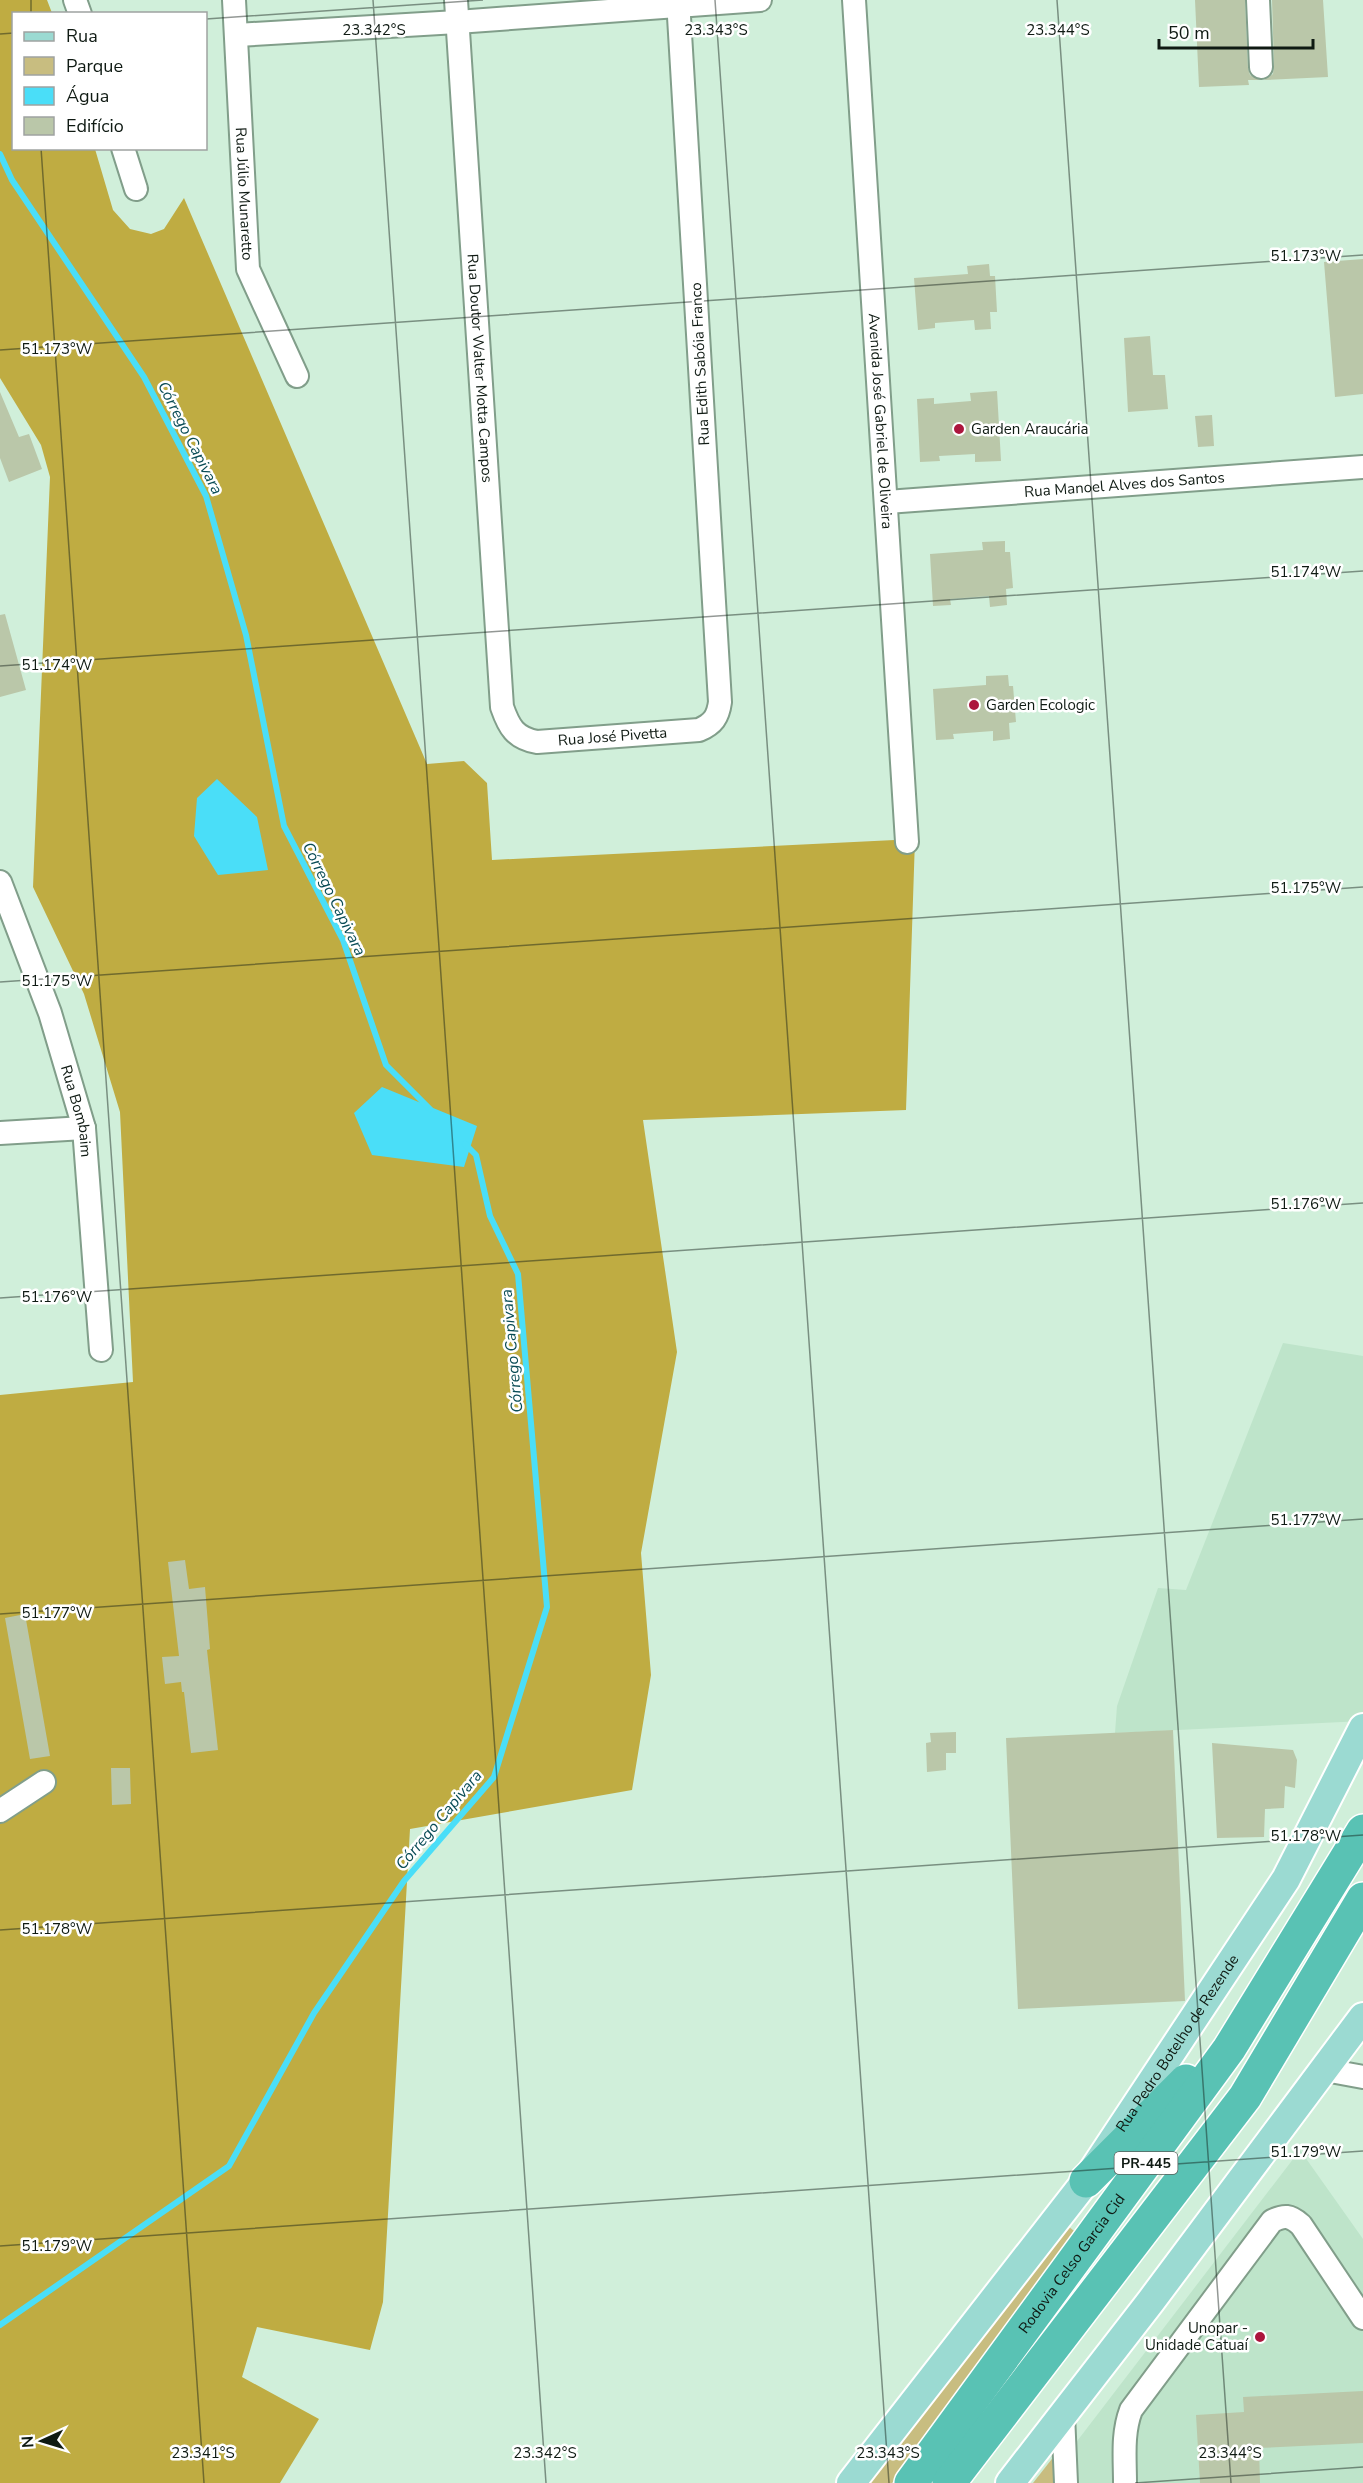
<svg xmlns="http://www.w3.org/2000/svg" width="1363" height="2483" font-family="'Nunito Sans',sans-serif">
	<rect width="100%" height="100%" fill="#d0efda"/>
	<path fill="#bee4ca" d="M1283,1343L1363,1356V1721L1115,1733L1117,1706L1158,1588L1186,1590Z
		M1300,2150L1363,2239V2483H1045Z"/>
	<path fill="#c8bd80" d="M1068,2226L1084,2239L1071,2257L892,2483H868Z
		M1055,2455L1056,2483H1033Z"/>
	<path fill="#bfac42" d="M0,0H47L52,13L14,14V148L95,149L113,210L130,229L151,234L164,229L184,198L427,764L464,761L487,783L492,860L915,839L906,1110L643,1120L677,1352L641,1553L651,1675L632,1790L410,1829L383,2302L370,2350L257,2327L242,2377L319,2419L280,2483H0V1395L133,1382L120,1112L84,994L33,887L50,477L41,445L0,378Z"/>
	<path fill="#4adef8" d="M217,779L257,817L268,870L218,875L194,836L197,798Z
		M382,1087L477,1126L464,1167L372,1155L354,1113Z"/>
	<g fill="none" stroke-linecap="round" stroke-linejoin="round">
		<path stroke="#4adef8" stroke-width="6" d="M0,154L12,180L144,377L206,496L246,635L284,826L343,940L386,1065L430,1109
			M0,2325L229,2166L314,2013L404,1881L494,1777L547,1607L518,1274L490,1216L476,1155L465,1144"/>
	</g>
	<path fill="#bac7a9" d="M1195,0H1245L1248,68L1250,75L1259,80H1248L1249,85L1199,87Z
		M1272,0H1323L1328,77L1264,80L1273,74L1274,66Z
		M1363,259V394L1335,397L1324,262Z
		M989,264L990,276H995L997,312H990L991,329L975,330L974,320L935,323V328L918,330L914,278L968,274L967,266Z
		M1150,336L1153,375H1165L1168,409L1128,412L1124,338Z
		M997,391L1001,461L975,462V454L939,456L940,461L920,462L917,399L934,398V404L971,401L970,393Z
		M0,392L19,437L29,434L42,469L9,482L0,458Z
		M1212,415L1214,446L1198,447L1195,416Z
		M1005,541V552H1010L1013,588L1006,589L1007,605L990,607L989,596L950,599L951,605L933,606L930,554L983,550L982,542Z
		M5,614L26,690L0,697V615Z
		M1008,675L1009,686H1013L1016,722L1009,723L1010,739L993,741V731L953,734L954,739L936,740L933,689L986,685V676Z
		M185,1560L189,1589L205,1587L210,1649L207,1650L218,1750L191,1753L184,1692H182L181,1682L165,1684L162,1657L179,1656L168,1562Z
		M25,1614L50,1756L30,1759L5,1618Z
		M1173,1730L1185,2001L1018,2009L1006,1738Z
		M956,1732V1753H946V1770L927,1772L926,1743L931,1742L930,1733Z
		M1212,1743L1293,1750L1297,1760L1295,1788L1285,1786L1284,1808L1265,1809L1264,1837L1217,1838Z
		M111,1768H130L131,1804L112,1805Z
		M1363,2391V2443L1259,2448L1260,2483H1200L1196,2415L1244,2412L1243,2397Z"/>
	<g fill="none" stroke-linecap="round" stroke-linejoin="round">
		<g stroke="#819e8a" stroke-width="26">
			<g id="minor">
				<path d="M75,0L80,14"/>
				<path id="s1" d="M234,0L248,269L297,376"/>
				<path id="s2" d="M456,0L502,707C509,727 515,738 537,742L699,730C713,724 718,717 720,702L678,0"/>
				<path id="s3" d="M854,0L907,842"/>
				<path d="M1258,0L1261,67"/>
				<path d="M237,35L457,22L760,0"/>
				<path d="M123,148L136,189"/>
				<path id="s4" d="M887,502L1363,467"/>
				<path id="s5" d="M0,882L50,1013L84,1128L101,1350"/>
				<path d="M0,1133L84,1128"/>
				<path d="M0,1811L44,1782"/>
				<path d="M1325,2070L1363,2077"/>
				<path d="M1063,2414L1066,2483"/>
				<path d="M1125,2483C1125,2458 1122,2434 1131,2410L1272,2221C1284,2215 1290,2215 1301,2225L1363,2318"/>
			</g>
		</g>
		<g stroke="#fff" stroke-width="32">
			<g id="major">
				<path id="s6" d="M851,2483L1086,2181L1286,1879L1363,1728"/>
				<path d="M1010,2483L1151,2301L1363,2017"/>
			</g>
		</g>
		<g stroke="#fff" stroke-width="36">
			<g id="highway">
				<path d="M1086,2181L1186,2081"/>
				<path id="s7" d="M911,2483L1229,2049L1363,1831"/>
				<path d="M949,2483L1245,2097L1363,1899"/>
			</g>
		</g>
		<use href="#minor" stroke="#fff" stroke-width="22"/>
		<use href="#major" stroke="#9bdad2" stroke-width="28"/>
		<use href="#highway" stroke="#59c2b4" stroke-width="33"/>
	</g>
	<path fill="none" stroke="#0f1a13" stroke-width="1.5" stroke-opacity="0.45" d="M31,0V14M373,0L546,2483M715,0L889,2483M1057,0L1231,2483M206,19L483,0M0,34L14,33M41,148L204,2483M0,350L1363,255M0,666L1363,571M0,982L1363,887M0,1298L1363,1203M0,1614L1363,1519M0,1930L1363,1835M0,2246L1363,2151M1135,2483L1363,2467"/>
	<g fill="#ac163d" stroke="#fff" stroke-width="2">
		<circle cx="959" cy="429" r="6"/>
		<circle cx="974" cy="705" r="6"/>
		<circle cx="1260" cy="2337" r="6"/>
	</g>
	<g text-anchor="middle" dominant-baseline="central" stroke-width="5" stroke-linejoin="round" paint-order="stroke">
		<rect fill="#fff" stroke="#575f5a" stroke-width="1.5" x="1114.5" y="2152" width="63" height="22" rx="4.5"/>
		<g font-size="14" font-weight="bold" fill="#0f1a13">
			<text x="1146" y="2163">PR-445</text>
		</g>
		<g font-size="15" fill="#0f1a13" stroke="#fff">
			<text stroke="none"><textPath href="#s1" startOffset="194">Rua Júlio Munaretto</textPath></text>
			<text transform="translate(700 364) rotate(-93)">Rua Edith Sabóia Franco</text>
			<text stroke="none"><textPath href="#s2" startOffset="369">Rua Doutor Walter Motta Campos</textPath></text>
			<text stroke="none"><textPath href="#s3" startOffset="422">Avenida José Gabriel de Oliveira</textPath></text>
			<text stroke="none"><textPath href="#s4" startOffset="238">Rua Manoel Alves dos Santos</textPath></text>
			<text stroke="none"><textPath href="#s2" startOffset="837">Rua José Pivetta</textPath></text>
			<text stroke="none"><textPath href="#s5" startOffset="242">Rua Bombaim</textPath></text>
			<text stroke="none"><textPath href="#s6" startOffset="548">Rua Pedro Botelho de Rezende</textPath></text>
			<text stroke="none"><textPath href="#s7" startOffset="272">Rodovia Celso Garcia Cid</textPath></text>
		</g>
		<g font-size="15" fill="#0f1a13" stroke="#fff" text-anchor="start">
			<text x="971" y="429">Garden Araucária</text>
			<text x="986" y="705">Garden Ecologic</text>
			<text x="1248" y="2328" text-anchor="end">Unopar -<tspan x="1248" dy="17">Unidade Catuaí</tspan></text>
		</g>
		<g font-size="16" font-style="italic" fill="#0a4c56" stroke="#fff">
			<text transform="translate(190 438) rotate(63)">Córrego Capivara</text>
			<text transform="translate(334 899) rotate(64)">Córrego Capivara</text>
			<text transform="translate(512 1351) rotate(-95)">Córrego Capivara</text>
			<text transform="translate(439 1820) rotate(-50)">Córrego Capivara</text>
		</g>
	</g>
	<g font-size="15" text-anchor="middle" fill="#0f1a13" stroke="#fff" stroke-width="5" stroke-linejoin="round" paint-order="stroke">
		<text x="374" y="35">23.342°S</text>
		<text x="716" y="35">23.343°S</text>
		<text x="1058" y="35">23.344°S</text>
		<text x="1306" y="261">51.173°W</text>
		<text x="57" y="354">51.173°W</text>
		<text x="1306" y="577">51.174°W</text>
		<text x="57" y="670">51.174°W</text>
		<text x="1306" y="893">51.175°W</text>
		<text x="57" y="986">51.175°W</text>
		<text x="1306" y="1209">51.176°W</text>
		<text x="57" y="1302">51.176°W</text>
		<text x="1306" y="1525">51.177°W</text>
		<text x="57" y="1618">51.177°W</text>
		<text x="1306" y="1841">51.178°W</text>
		<text x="57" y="1934">51.178°W</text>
		<text x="1306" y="2157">51.179°W</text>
		<text x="57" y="2251">51.179°W</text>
		<text x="203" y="2458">23.341°S</text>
		<text x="545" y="2458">23.342°S</text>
		<text x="888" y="2458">23.343°S</text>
		<text x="1230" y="2458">23.344°S</text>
	</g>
	<rect x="12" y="12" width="195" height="138" fill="#ffffff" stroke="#9fa3a1" stroke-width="1.5"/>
	<rect x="24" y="32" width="30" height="9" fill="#9bdad2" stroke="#9fa3a1" stroke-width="1.5"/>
	<text x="66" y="42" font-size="18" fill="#0f1a13">Rua</text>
	<rect x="24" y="57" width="30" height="18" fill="#c8bd80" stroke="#9fa3a1" stroke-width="1.5"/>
	<text x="66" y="72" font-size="18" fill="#0f1a13">Parque</text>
	<rect x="24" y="87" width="30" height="18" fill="#4adef8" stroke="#9fa3a1" stroke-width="1.5"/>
	<text x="66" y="102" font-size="18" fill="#0f1a13">Água</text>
	<rect x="24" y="117" width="30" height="18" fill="#bac7a9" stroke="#9fa3a1" stroke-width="1.5"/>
	<text x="66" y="132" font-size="18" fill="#0f1a13">Edifício</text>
	<g transform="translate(42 2441) rotate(266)" stroke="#ffffff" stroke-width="4.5" paint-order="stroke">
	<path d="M0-4.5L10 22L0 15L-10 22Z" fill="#0f1a13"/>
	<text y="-9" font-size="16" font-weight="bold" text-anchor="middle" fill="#0f1a13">N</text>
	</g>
	<path d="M1159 39v9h154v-9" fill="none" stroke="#0f1a13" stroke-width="3"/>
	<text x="1168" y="39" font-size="18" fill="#0f1a13" stroke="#ffffff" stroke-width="4.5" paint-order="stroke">50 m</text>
</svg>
